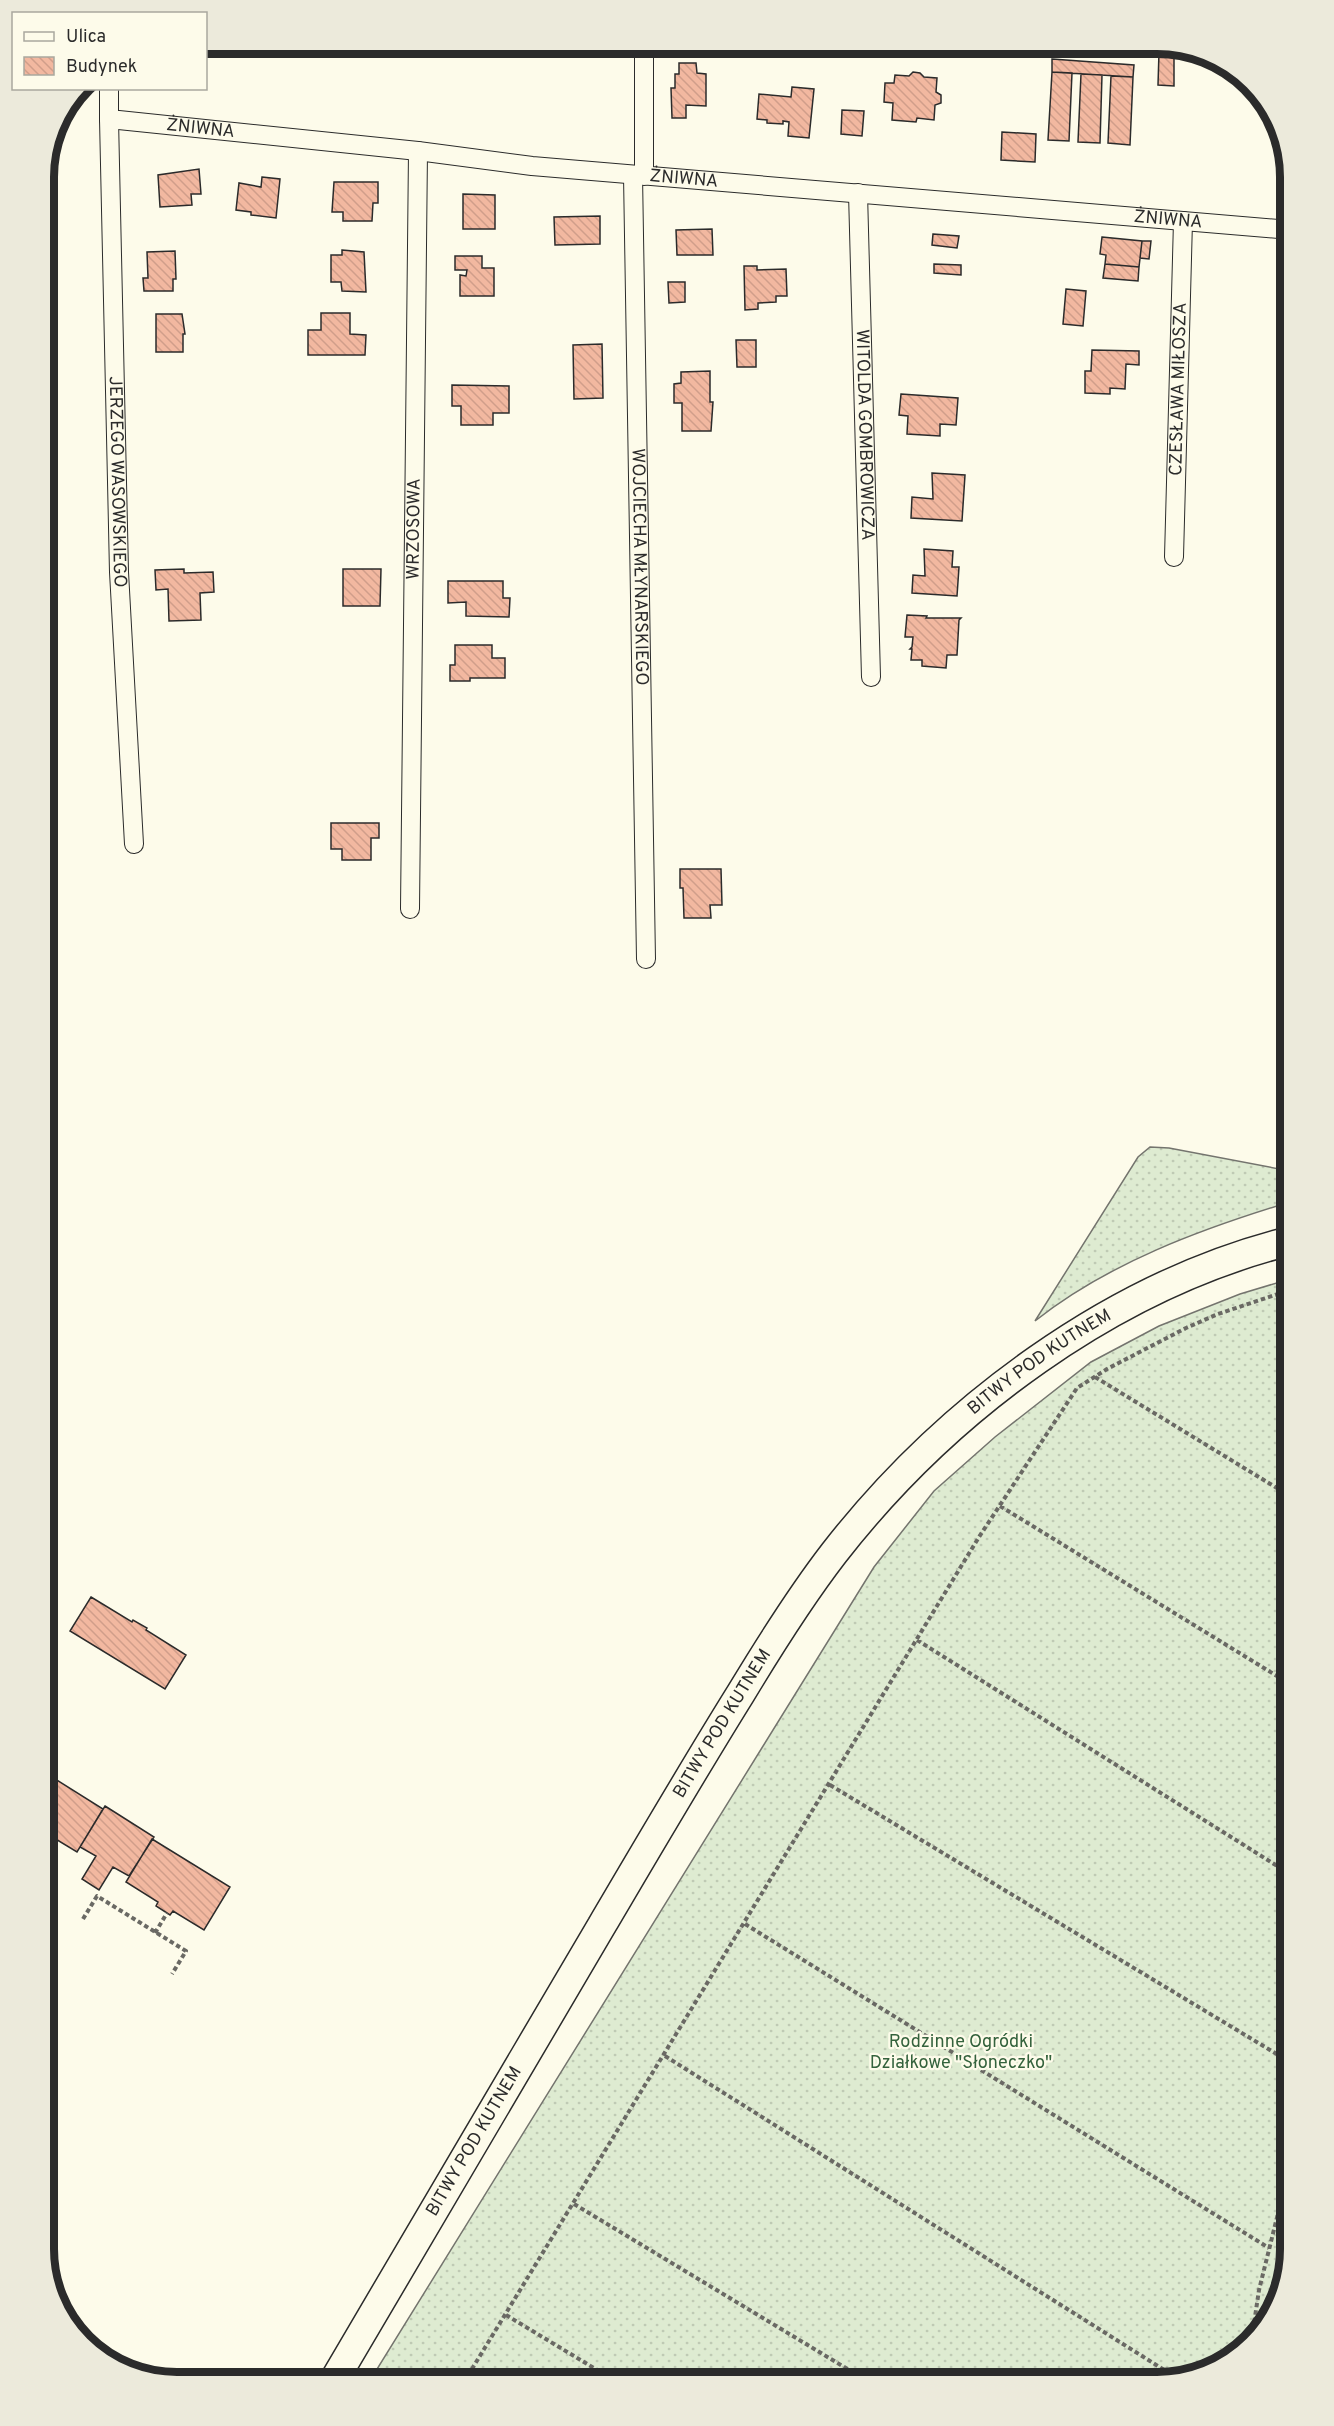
<svg xmlns="http://www.w3.org/2000/svg" width="1334" height="2426" font-family="Overpass,sans-serif">
	<defs>
		<pattern id="grass-dots" width="8" height="8" patternUnits="userSpaceOnUse" patternTransform="scale(1.5)"><rect width="8" height="8" fill="#deebd1"/><path d="M2 2h.1M6 6h.1" fill="none" stroke="#bfcab4" stroke-width="1.8" stroke-linecap="round"/></pattern>
		<pattern id="building-back-hatch" width="6" height="6" patternUnits="userSpaceOnUse" patternTransform="scale(1.5)"><rect width="6" height="6" fill="#f2b8a0"/><path d="M-1 5l2 2M0 0l6 6M5-1l2 2" fill="none" stroke="#d09e8a"/></pattern>
	</defs>
	<rect width="100%" height="100%" fill="#fdfbea"/>
	<path fill="url(#grass-dots)" stroke="#74746e" stroke-width="1.5" d="M1150,1147L1169,1148L1290,1171V1202C1201,1229 1108,1263 1035,1321L1138,1157Z
		M1290,1279V2212L1263,2327L1209,2372L1157,2382H369L874,1567L934,1491L995,1437L1091,1362L1159,1326L1240,1294Z"/>
	<path fill="url(#building-back-hatch)" stroke="#2b2b2b" stroke-width="1.5" d="M1159,52H1174V86L1158,85Z
		M1052,59L1134,65L1133,77L1052,72Z
		M679,63H696L697,73L706,74V106L686,105V118H672L671,88H675V74H679Z
		M913,72L920,73L924,77L937,78L936,92L941,95V103L935,105L934,120L917,118L916,122L892,120L893,103L884,102L885,83H894L895,75L909,76Z
		M1052,72L1072,73L1069,141L1048,140Z
		M1081,74L1102,75L1100,143L1078,142Z
		M1111,76L1133,77L1130,145L1108,143Z
		M792,87L814,89L809,138L788,136L789,122L783,121V124L767,123V120L757,119L759,94L791,97Z
		M842,110L864,111L862,136L841,134Z
		M1002,132L1036,134L1035,162L1001,160Z
		M199,169L201,194H191L192,205L160,207L158,175Z
		M262,177L280,179L276,218L251,215V212L236,210L239,183L261,187Z
		M334,182H378V203H373L372,221H343V212H332Z
		M463,194L495,195V229H463Z
		M600,216V244L555,245L554,217Z
		M712,229L713,255H677L676,230Z
		M933,234L959,236L957,248L932,245Z
		M1102,237L1142,241L1139,267L1105,264L1106,255L1100,254Z
		M1142,241H1151L1149,259L1140,258Z
		M342,250L364,252L366,292L342,291L341,282H331V255H342Z
		M175,251L176,279H173V291H144L143,278H148L147,252Z
		M455,256H482V268H494V296H460V275L466,276L467,270H455Z
		M934,264L961,265V275L934,273Z
		M1105,264L1139,267L1138,281L1103,278Z
		M744,266H757V270L786,269L787,296H776V302L758,303V309L745,310Z
		M668,282H685V302L669,303Z
		M1066,289L1086,291L1083,326L1063,324Z
		M321,313H350V334L366,335L365,355H308V330H321Z
		M156,314H182L185,334H183V352H156Z
		M736,340H756V367H737Z
		M602,344L603,398L574,399L573,345Z
		M1092,350L1139,351V365L1126,364L1125,389L1110,388V394L1085,393V371H1091Z
		M710,371V402H713L711,431H682V403H674V384L681,383V372Z
		M452,385L509,386V413H493V425H461V406H452Z
		M901,394L958,398L956,425L940,424V436L907,434L908,416L899,415Z
		M932,473L965,475L962,521L911,518L912,497L933,499Z
		M924,549L953,551L952,567H959L957,596L912,593L913,575L925,576Z
		M184,569V573L213,572L214,592L200,593L201,620L169,621L168,589L156,590L155,570Z
		M343,569H381L380,606H343Z
		M448,581H503V598H510L509,617L466,616V602L448,603Z
		M907,615L927,616L926,618H961L959,620L957,655H947L946,668L922,666V660H911L912,649H910L912,647L913,637H905Z
		M455,645H492V658H505V678H470V681H450V665H455Z
		M331,823H379V838H371V860H342V849H331Z
		M680,869H721L722,905H710L711,918H684L683,888H680Z
		M91,1597L132,1622L133,1620L147,1628L146,1630L186,1655L165,1689L70,1631Z
		M44,1772L103,1809L77,1852L44,1832Z
		M105,1806L154,1837L129,1876L113,1867L99,1890L82,1879L96,1856L80,1847Z
		M152,1839L230,1887L204,1930L173,1911L170,1915L156,1906L158,1902L126,1882Z"/>
	<g fill="none" stroke-linecap="round" stroke-linejoin="round">
		<g stroke="#2b2b2b" stroke-width="20">
			<g id="minor">
				<path d="M644,44V176"/>
				<path id="s1" d="M109,88V119L418,151L532,166L1290,230"/>
				<path id="s2" d="M109,119L119,572L134,844"/>
				<path id="s3" d="M633,175L646,959"/>
				<path id="s4" d="M858,193L871,677"/>
				<path id="s5" d="M1174,557L1183,221"/>
				<path id="s6" d="M410,909L418,151"/>
			</g>
		</g>
		<g stroke="#2b2b2b" stroke-width="31">
			<g id="primary">
				<path id="s7" d="M333,2382C422,2229 512,2077 602,1925C648,1847 693,1770 741,1693C770,1645 800,1597 834,1553C946,1409 1113,1285 1290,1241"/>
			</g>
		</g>
		<path stroke="#6a6964" stroke-width="4" stroke-dasharray="4.5 3" stroke-linecap="butt" d="M1095,1377L1290,1496
			M1000,1506L1290,1684
			M917,1640L1290,1874
			M830,1785L1290,2062
			M83,1919L97,1896L186,1951L172,1974
			M745,1924L1269,2248
			M155,1933L167,1913
			M44,2003L48,2006
			M665,2056L1177,2378
			M574,2204L869,2382
			M506,2315L617,2382
			M1252,2337L1259,2290L1290,2165
			M464,2382L979,1537L1077,1388L1107,1369L1186,1328L1218,1314L1290,1290"/>
		<use href="#minor" stroke="#fdfbea" stroke-width="18"/>
		<use href="#primary" stroke="#fdfbea" stroke-width="28"/>
	</g>
	<g text-anchor="middle" dominant-baseline="central" stroke-width="4.5" stroke-linejoin="round" paint-order="stroke">
		<g font-size="18" fill="#2b2b2b" stroke="#fdfbea">
			<text stroke="none"><textPath href="#s1" startOffset="123">ŻNIWNA</textPath></text>
			<text stroke="none"><textPath href="#s1" startOffset="609">ŻNIWNA</textPath></text>
			<text stroke="none"><textPath href="#s1" startOffset="1095">ŻNIWNA</textPath></text>
			<text stroke="none"><textPath href="#s5" startOffset="168">CZESŁAWA MIŁOSZA</textPath></text>
			<text stroke="none"><textPath href="#s4" startOffset="242">WITOLDA GOMBROWICZA</textPath></text>
			<text stroke="none"><textPath href="#s2" startOffset="363">JERZEGO WASOWSKIEGO</textPath></text>
			<text stroke="none"><textPath href="#s6" startOffset="380">WRZOSOWA</textPath></text>
			<text stroke="none"><textPath href="#s3" startOffset="392">WOJCIECHA MŁYNARSKIEGO</textPath></text>
			<text stroke="none"><textPath href="#s7" startOffset="1251">BITWY POD KUTNEM</textPath></text>
			<text stroke="none"><textPath href="#s7" startOffset="765">BITWY POD KUTNEM</textPath></text>
			<text stroke="none"><textPath href="#s7" startOffset="279">BITWY POD KUTNEM</textPath></text>
		</g>
		<g font-size="18" fill="#34623c" stroke="#fdfbea">
			<text x="961" y="2042">Rodzinne Ogródki<tspan x="961" dy="21">Działkowe "Słoneczko"</tspan></text>
		</g>
	</g>
	<path d="M0 0H1334V2426H0ZM177 54H1157A123 123 0 0 1 1280 177V2249A123 123 0 0 1 1157 2372H177A123 123 0 0 1 54 2249V177A123 123 0 0 1 177 54Z" fill="#eceadb" fill-rule="evenodd"/>
	<path fill="none" stroke="#2b2b2b" stroke-width="8" d="M177 54H1157A123 123 0 0 1 1280 177V2249A123 123 0 0 1 1157 2372H177A123 123 0 0 1 54 2249V177A123 123 0 0 1 177 54Z"/>
	<rect x="12" y="12" width="195" height="78" fill="#fdfbea" stroke="#a9a89e" stroke-width="1.5"/>
	<rect x="24" y="32" width="30" height="9" fill="#fdfbea" stroke="#a9a89e" stroke-width="1.5"/>
	<text x="66" y="42" font-size="18" fill="#2b2b2b">Ulica</text>
	<rect x="24" y="57" width="30" height="18" fill="url(#building-back-hatch)" stroke="#a9a89e" stroke-width="1.5"/>
	<text x="66" y="72" font-size="18" fill="#2b2b2b">Budynek</text>
</svg>
